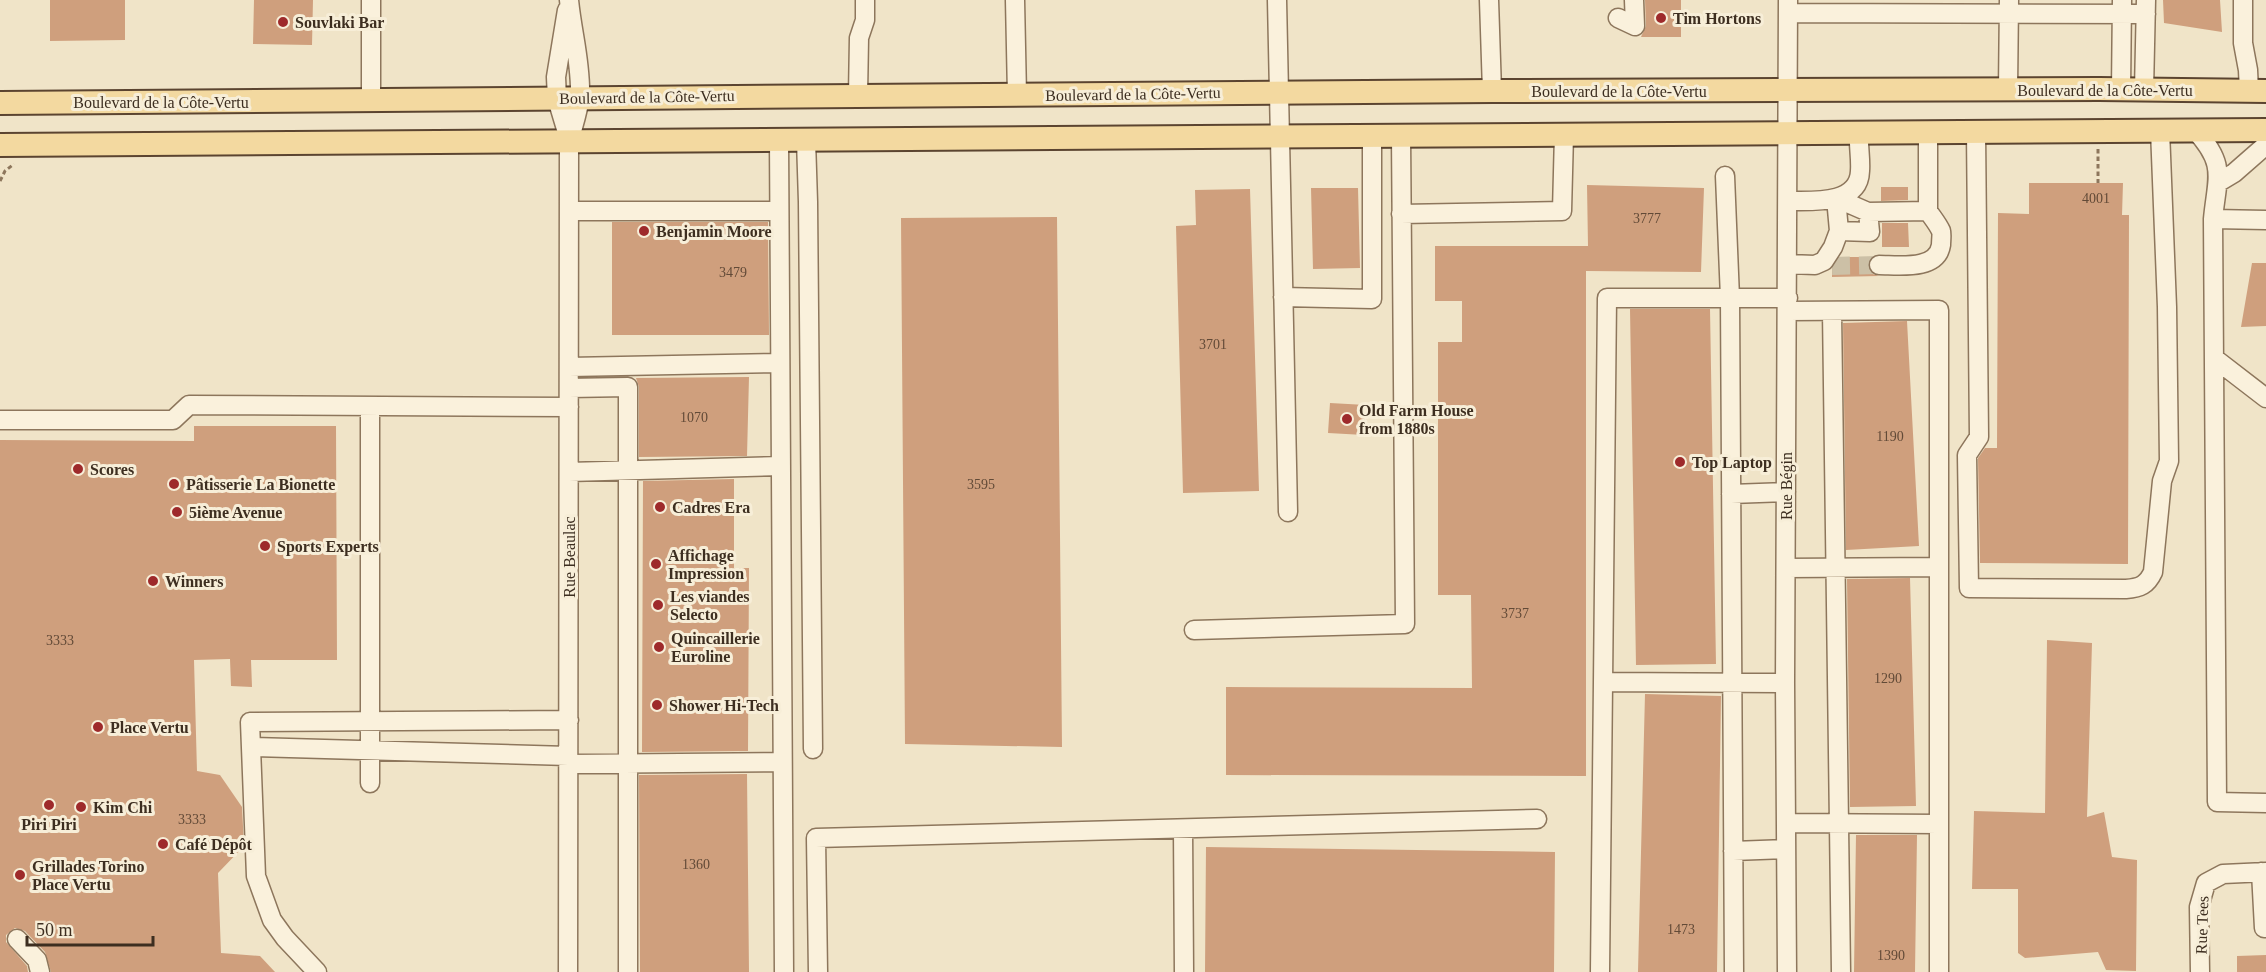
<svg xmlns="http://www.w3.org/2000/svg" width="2266" height="972" font-family="'Times New Roman',serif">
	<rect width="100%" height="100%" fill="#f0e4c8"/>
	<path fill="#cf9f7d" d="M50,0H125V40L50,41Z
		M254,0H313L312,45L253,44Z
		M1645,0H1681V37H1641L1646,26Z
		M2163,0H2220L2222,32L2164,23Z
		M2029,183H2123L2122,215H2129L2128,564L1980,563L1978,458L1985,448H1997L1998,213L2029,214Z
		M1587,185L1704,188L1701,272L1586,271V776L1226,775V687L1472,688L1471,595H1438V342H1462V301H1435V246H1588Z
		M1881,187H1908V200L1881,201Z
		M1311,188H1358L1360,268L1313,269Z
		M1250,189L1259,491L1183,493L1176,226L1196,225L1195,190Z
		M1057,217L1062,747L905,744L901,218Z
		M612,222H768L769,335H612Z
		M1882,223H1908L1909,247H1882Z
		M1840,257H1872L1868,264L1869,270L1873,274L1879,276L1832,277V268Z
		M2252,263H2266V326L2241,327Z
		M1630,309H1710L1716,664L1636,665Z
		M1907,321L1919,546L1846,550L1843,323Z
		M749,377L747,456L639,457V387L636,378Z
		M1330,403L1366,405L1364,435L1328,433Z
		M194,426H336L337,660H251L252,687L231,686L230,659L194,660L197,771L220,775L242,807L244,846L218,873L221,953L260,956L275,972H51L45,952L25,931L15,928L6,935V942L27,966L28,972H0V440L194,441Z
		M734,479V568H749L748,751L642,752L643,481Z
		M1910,578L1916,806L1850,807L1847,579Z
		M2047,640L2092,643L2087,817L2104,812L2112,857L2137,860L2136,971L2106,970L2098,952L2025,958L2018,953V889H1972L1974,811L2045,813Z
		M1645,694L1721,696L1717,972H1638Z
		M747,774L749,972H640L639,775Z
		M1856,835H1917L1915,972H1854Z
		M1206,847L1555,852L1554,972H1205Z
		M2266,955V972H2237V956Z"/>
	<g fill="none" stroke-linecap="round" stroke-linejoin="round">
		<path stroke="#ccc0a6" stroke-width="18" stroke-dasharray="18 9" stroke-linecap="butt" d="M1832,266L1879,265"/>
		<g stroke="#8d765c" stroke-width="21">
			<path id="minor" d="M371,0V100
				M1015,0L1017,95
				M1277,0L1288,512
				M1489,0L1492,91
				M2243,0V43L2248,70L2249,91
				M567,10L556,77L557,99L569,139
				M1788,13L2146,14
				M1618,18L1635,26L1634,0
				M2008,90L2009,0
				M2121,90L2122,0
				M2144,90L2146,0
				M858,95L859,38L865,20V0
				M2195,130C2227,165 2217,177 2213,219L2217,802L2266,803
				M1976,132L1979,437L1967,455L1969,588L2126,589C2140,588 2147,585 2153,572L2162,481L2169,461L2167,307L2160,130
				M779,140L784,972
				M806,140L808,202L813,749
				M1725,176L1730,298L1734,972
				M2219,182L2234,173L2266,145
				M1788,201C1812,201 1859,205 1860,171C1861,158 1858,145 1859,132
				M569,211H779
				M1401,214L1562,211L1564,134
				M2213,219L2266,220
				M1839,231L1870,232L1868,212
				M1788,264L1815,265L1824,261L1833,247L1839,231L1836,198L1868,212L1928,211V132
				M1879,265C1898,265 1937,271 1941,245C1941,241 1942,234 1941,231C1938,224 1932,217 1928,211
				M1283,297L1372,299V135
				M1788,311L1939,310V972
				M1832,311L1841,972
				M2214,358L2266,398
				M569,367L780,363
				M569,388L628,387V972
				M370,406V783
				M0,420H173L189,405L569,407
				M569,472L781,466
				M1731,494L1786,492
				M1786,568L1939,567
				M1194,630L1405,624L1401,136
				M1603,682L1785,683
				M251,747L568,756
				M568,764L782,762
				M1786,823L1939,824
				M1183,829L1184,972
				M1733,851L1786,849
				M2261,872L2264,928H2266
				M17,939L37,960L40,972
				M317,972L285,938L272,920L256,876L250,722L569,720
				M568,972L569,142C573,126 579,110 580,95C581,62 572,32 569,0
				M818,972L816,838L1537,819
				M1600,972L1607,298H1788
				M1787,972L1785,683L1788,0
				M2200,972L2199,907L2206,883L2223,874L2266,872"/>
		</g>
		<g stroke="#5b4430" stroke-width="26">
			<path id="major" d="M0,103L1492,91L2099,89L2266,91
				M0,145L2266,130"/>
		</g>
		<path stroke="#8d765c" stroke-width="3" stroke-dasharray="4.5 3" stroke-linecap="butt" d="M2098,149V183
			M0,181L5,171L14,164"/>
		<use href="#minor" stroke="#faf1dc" stroke-width="18"/>
		<use href="#major" stroke="#f3d9a0" stroke-width="22"/>
	</g>
	<g fill="#9e2a2b" stroke="#f7eed8" stroke-width="2">
		<circle cx="1661" cy="18" r="6"/>
		<circle cx="283" cy="22" r="6"/>
		<circle cx="644" cy="231" r="6"/>
		<circle cx="1347" cy="419" r="6"/>
		<circle cx="1680" cy="462" r="6"/>
		<circle cx="78" cy="469" r="6"/>
		<circle cx="174" cy="484" r="6"/>
		<circle cx="660" cy="507" r="6"/>
		<circle cx="177" cy="512" r="6"/>
		<circle cx="265" cy="546" r="6"/>
		<circle cx="656" cy="564" r="6"/>
		<circle cx="153" cy="581" r="6"/>
		<circle cx="658" cy="605" r="6"/>
		<circle cx="659" cy="647" r="6"/>
		<circle cx="657" cy="705" r="6"/>
		<circle cx="98" cy="727" r="6"/>
		<circle cx="49" cy="805" r="6"/>
		<circle cx="81" cy="807" r="6"/>
		<circle cx="163" cy="844" r="6"/>
		<circle cx="20" cy="875" r="6"/>
	</g>
	<g text-anchor="middle" dominant-baseline="central" stroke-width="6" stroke-linejoin="round" paint-order="stroke">
		<g font-size="14" fill="#624a37">
			<text x="2096" y="198">4001</text>
			<text x="1647" y="218">3777</text>
			<text x="733" y="272">3479</text>
			<text x="1213" y="344">3701</text>
			<text x="694" y="417">1070</text>
			<text x="1890" y="436">1190</text>
			<text x="981" y="484">3595</text>
			<text x="1515" y="613">3737</text>
			<text x="60" y="640">3333</text>
			<text x="1888" y="678">1290</text>
			<text x="192" y="819">3333</text>
			<text x="696" y="864">1360</text>
			<text x="1681" y="929">1473</text>
			<text x="1891" y="955">1390</text>
		</g>
		<g font-size="16" font-weight="bold" fill="#3d2e20" stroke="#f7eed8" text-anchor="start">
			<text x="1673" y="18">Tim Hortons</text>
			<text x="295" y="22">Souvlaki Bar</text>
			<text x="656" y="231">Benjamin Moore</text>
			<text x="1359" y="410">Old Farm House<tspan x="1359" dy="18">from 1880s</tspan></text>
			<text x="1692" y="462">Top Laptop</text>
			<text x="90" y="469">Scores</text>
			<text x="186" y="484">Pâtisserie La Bionette</text>
			<text x="672" y="507">Cadres Era</text>
			<text x="189" y="512">5ième Avenue</text>
			<text x="277" y="546">Sports Experts</text>
			<text x="668" y="555">Affichage<tspan x="668" dy="18">Impression</tspan></text>
			<text x="165" y="581">Winners</text>
			<text x="670" y="596">Les viandes<tspan x="670" dy="18">Selecto</tspan></text>
			<text x="671" y="638">Quincaillerie<tspan x="671" dy="18">Euroline</tspan></text>
			<text x="669" y="705">Shower Hi-Tech</text>
			<text x="110" y="727">Place Vertu</text>
			<text x="93" y="807">Kim Chi</text>
			<text x="49" y="824" text-anchor="middle">Piri Piri</text>
			<text x="175" y="844">Café Dépôt</text>
			<text x="32" y="866">Grillades Torino<tspan x="32" dy="18">Place Vertu</tspan></text>
		</g>
		<g font-size="16" fill="#3d2e20" stroke="#f7eed8">
			<text x="2105" y="90">Boulevard de la Côte-Vertu</text>
			<text x="1619" y="91">Boulevard de la Côte-Vertu</text>
			<text transform="translate(1133 94) rotate(-1)">Boulevard de la Côte-Vertu</text>
			<text transform="translate(647 97) rotate(-1)">Boulevard de la Côte-Vertu</text>
			<text x="161" y="102">Boulevard de la Côte-Vertu</text>
			<text transform="translate(1786 486) rotate(-90)">Rue Bégin</text>
			<text transform="translate(569 557) rotate(-90)">Rue Beaulac</text>
			<text transform="translate(2202 925) rotate(-88)">Rue Tees</text>
		</g>
	</g>
	<path d="M27 936v9h126v-9" fill="none" stroke="#3d2e20" stroke-width="3"/>
	<text x="36" y="936" font-size="18" fill="#3d2e20" stroke="#f7eed8" stroke-width="4.5" paint-order="stroke">50 m</text>
</svg>
